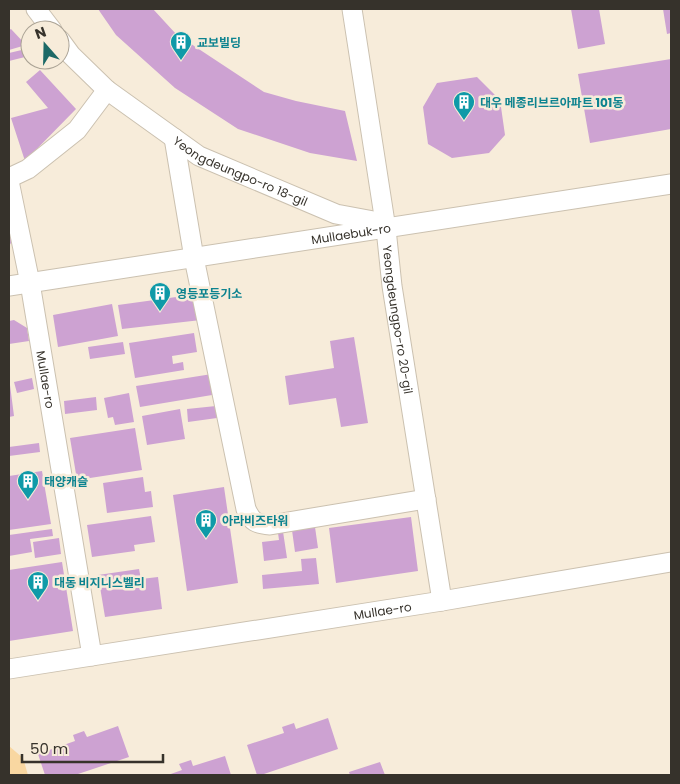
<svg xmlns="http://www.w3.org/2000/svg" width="680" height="784" font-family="Poppins,'Noto Sans KR',sans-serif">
	<rect width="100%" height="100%" fill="#f7ecda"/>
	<path fill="#f9d7a1" d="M9,746L23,758L28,775H9Z"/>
	<path fill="#cda2d2" d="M98,9H153L176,34L264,92L296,101L345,111L357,161L310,153L238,129L175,88L116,35Z
		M571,9H599L605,44L578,49Z
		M663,9H671V33L667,34Z
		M11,29L26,45L9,50V30Z
		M26,49L29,56L9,61V53Z
		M671,59V129L590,143L578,74Z
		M40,70L76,109L25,161L11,118L48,108L26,82Z
		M477,77L500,100L505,135L489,153L452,158L428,144L423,107L437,83Z
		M9,231H12L13,240L9,246Z
		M198,294L201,320L122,329L118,305Z
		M112,304L118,336L58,347L53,315Z
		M14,320L27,328L29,341L9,344V321Z
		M194,333L197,352L172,356L173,364L183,362L184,370L135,378L129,343Z
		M354,337L368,423L341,427L336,398L289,405L285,376L334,368L330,341Z
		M123,342L125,354L90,359L88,347Z
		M212,374L218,394L140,407L136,386Z
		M32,378L34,389L17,393L14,382Z
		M9,385H10L14,416L9,417Z
		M129,393L134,422L115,425L113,417L108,418L104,398Z
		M96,397L97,410L65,414L64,401Z
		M216,406L217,418L188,422L187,409Z
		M180,409L185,439L147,445L142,416Z
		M135,428L142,470L77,480L70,438Z
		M39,443L40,452L9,456V447Z
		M42,471L51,524L9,530V476Z
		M143,477L145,492L151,491L153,507L107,513L103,483Z
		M224,487L238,583L187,591L173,495Z
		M151,516L155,542L134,545L135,551L92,557L87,525Z
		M411,517L418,571L336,583L329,528Z
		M314,520L318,548L295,552L291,523Z
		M282,525L287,558L264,561L262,542L279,540L277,526Z
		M52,529L53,536L30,539L32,552L9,556V535Z
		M59,538L61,554L35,558L33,542Z
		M316,558L319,584L263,589L262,575L302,571L301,559Z
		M62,562L73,631L9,641V570Z
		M139,569L141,579L158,577L162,609L105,617L98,575Z
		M328,718L338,749L261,775H257L247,745L284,733L282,727L294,723L296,729Z
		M118,726L129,757L75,775H45L38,754L75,741L73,735L84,731L87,737Z
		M225,756L231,775H168L182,770L179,764L191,760L193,766Z
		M380,762L385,775H350L349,772Z"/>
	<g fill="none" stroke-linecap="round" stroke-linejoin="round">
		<g stroke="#cbc1b0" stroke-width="21">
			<g id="minor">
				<path d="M36,9L52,30"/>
				<path id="s1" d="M352,9L386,229L392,286L442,601"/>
				<path id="s2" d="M60,40L71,55L107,90L199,156L336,214L379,222L384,227"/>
				<path d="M174,138L194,258L246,509C252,522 256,524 270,525L426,499"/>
				<path d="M9,178L28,169L77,130L107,90"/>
				<path id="s3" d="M9,181L30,283L92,656"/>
				<path id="s4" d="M9,286L671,184"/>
				<path id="s5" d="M9,669L442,601L671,562"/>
			</g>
		</g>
		<use href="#minor" stroke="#fff" stroke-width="19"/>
	</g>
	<defs>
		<g id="building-pin" transform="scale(1.125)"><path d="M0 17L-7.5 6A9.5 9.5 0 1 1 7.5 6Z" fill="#0f9aa8" stroke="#f7ecda"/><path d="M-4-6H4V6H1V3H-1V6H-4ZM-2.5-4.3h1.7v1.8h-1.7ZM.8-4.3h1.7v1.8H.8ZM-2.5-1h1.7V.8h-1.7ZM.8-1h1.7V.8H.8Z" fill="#fff"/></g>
	</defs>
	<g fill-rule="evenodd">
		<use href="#building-pin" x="181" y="42"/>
		<use href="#building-pin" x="464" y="102"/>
		<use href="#building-pin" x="160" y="293"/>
		<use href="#building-pin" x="28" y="481"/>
		<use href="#building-pin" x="206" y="520"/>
		<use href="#building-pin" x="38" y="582"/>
	</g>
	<g text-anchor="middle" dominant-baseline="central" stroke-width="5" stroke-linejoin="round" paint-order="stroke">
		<g font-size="12" font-weight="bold" fill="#0d838f" stroke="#f7ecda" text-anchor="start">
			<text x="197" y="42">교보빌딩</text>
			<text x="480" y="102">대우 메종리브르아파트 101동</text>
			<text x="176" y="293">영등포등기소</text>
			<text x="44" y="481">태양캐슬</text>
			<text x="222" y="520">아라비즈타워</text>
			<text x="54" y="582">대동 비지니스벨리</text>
		</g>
		<g font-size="12" fill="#36322b" stroke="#f7ecda">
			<text stroke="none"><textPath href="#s2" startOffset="226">Yeongdeungpo-ro 18-gil</textPath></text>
			<text stroke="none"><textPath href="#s4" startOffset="346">Mullaebuk-ro</textPath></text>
			<text stroke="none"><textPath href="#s1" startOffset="314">Yeongdeungpo-ro 20-gil</textPath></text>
			<text stroke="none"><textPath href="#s3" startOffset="202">Mullae-ro</textPath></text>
			<text stroke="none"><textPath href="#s5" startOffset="378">Mullae-ro</textPath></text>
		</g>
	</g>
	<rect width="680" height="784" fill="none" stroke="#36322b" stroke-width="20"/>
	<g transform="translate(45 45) rotate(340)"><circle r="24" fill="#f7ecda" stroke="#aaa294"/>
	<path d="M0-4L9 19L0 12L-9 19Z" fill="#1c6966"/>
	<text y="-8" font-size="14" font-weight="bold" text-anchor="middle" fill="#36322b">N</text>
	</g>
	<path d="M22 754v8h141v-8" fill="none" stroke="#36322b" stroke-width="2.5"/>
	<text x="30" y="754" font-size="15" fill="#36322b" stroke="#f7ecda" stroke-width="4" paint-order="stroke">50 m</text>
</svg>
